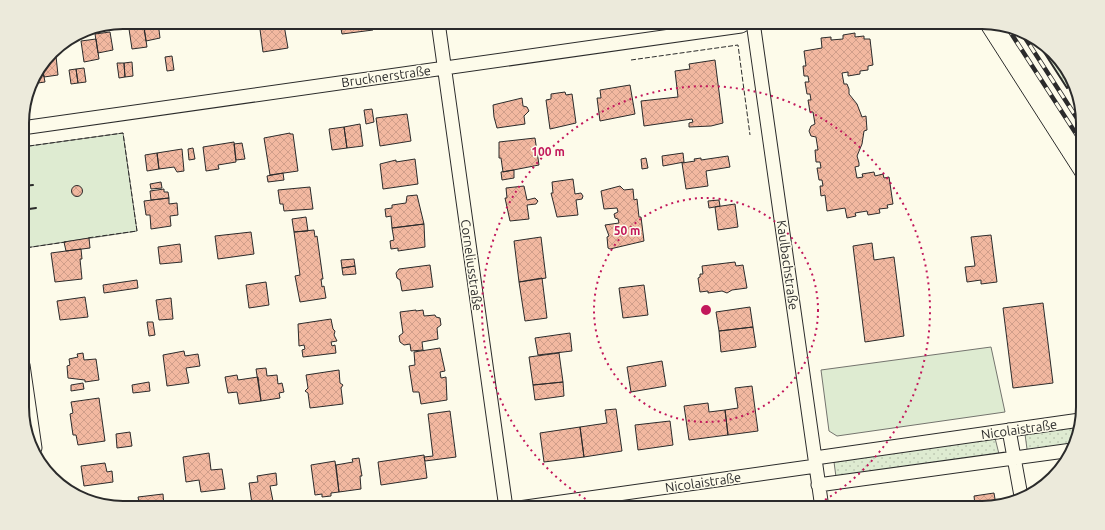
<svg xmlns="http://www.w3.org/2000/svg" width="1105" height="530" font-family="Ubuntu,sans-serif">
	<defs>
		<pattern id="grass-dots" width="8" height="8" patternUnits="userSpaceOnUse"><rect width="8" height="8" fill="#deebd1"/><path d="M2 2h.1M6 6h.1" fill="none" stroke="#bfcab4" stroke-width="1.8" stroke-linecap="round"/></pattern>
		<pattern id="building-cross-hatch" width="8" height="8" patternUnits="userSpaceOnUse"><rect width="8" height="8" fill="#f2b8a0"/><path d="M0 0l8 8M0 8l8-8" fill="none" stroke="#d09e8a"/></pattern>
	</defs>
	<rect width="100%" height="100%" fill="#fdfbea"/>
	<path fill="url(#grass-dots)" stroke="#74746e" d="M1044,48L1062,62L1077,97L1070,86L1067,88L1042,49Z
		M1079,426L1075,445L1028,451L1027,449L1025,434Z
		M995,438L999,454L836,477L834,462Z"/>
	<path fill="#deebd1" stroke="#74746e" d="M123,133L137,231L25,248L22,229V147Z
		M991,347L1005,412L837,436L829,431L821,370Z"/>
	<path fill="url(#building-cross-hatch)" stroke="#2b2b2b" d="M143,22H158L160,38L146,41Z
		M259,22H281V26L284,25L288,48L263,52Z
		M328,22H372L373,30L342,34L340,23L329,25Z
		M144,27L147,47L132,49L129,29Z
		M110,32L113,50L98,53L95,34Z
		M855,33V37L864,36V39H870L873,65L868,66V70L860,71V74L848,76V72L842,73L844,84H847L849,89V94L857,104L862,117L866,116L867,130L864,131L862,144L857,156L859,163V166L855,167L857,178L863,177L862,174L874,172L875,176L883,174L884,178L889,177L893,204L887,205L888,208L879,209L880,213L868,215L867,211L855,213L856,216L847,218L845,208L827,211L825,195L821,196L820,186H823L822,180H819L817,168H821L820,162H816L815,150H818L816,137L811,136L809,131L811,126L815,124L813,112H810L808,100H811L810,94H807L805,82H809L808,76H804L803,66H806L804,51L822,48L821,38L831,37V40L843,39V35Z
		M96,39L99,59L84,62L81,41Z
		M56,56L58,75L44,77L42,66L49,57Z
		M172,56L174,70L167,71L165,57Z
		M715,60L723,123L711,126L689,127V123L693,122L692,119L644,126L641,101L678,97L675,71L690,69L689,64Z
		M132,62L133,76L125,77L124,63Z
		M117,63H124L125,77L119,78Z
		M42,66L45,82L31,84L33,78Z
		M84,68L86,82L78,83L76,69Z
		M76,69L78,83L71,84L69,70Z
		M630,85L635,114L600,121L597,98H601L600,90Z
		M565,92L566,95L572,94L576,123L550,129L546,100L551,99V94Z
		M522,98L523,106L527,107L529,111L524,116L525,124L497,128L494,117L493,105Z
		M372,109L374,122L366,124L364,110Z
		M407,114L411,141L380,146L376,118Z
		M360,124L363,146L347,148L344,127Z
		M344,127L347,148L332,150L329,129Z
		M290,133V134H293L298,171L270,175L264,138Z
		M535,138L539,165L503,172L501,158H499V142Z
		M234,142L236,162L218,165L219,169L206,171L203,147Z
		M242,143L245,159L236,160L234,144Z
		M193,148L195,159L189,160L188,149Z
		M182,149L184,171L177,172L174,167L159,169L157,153Z
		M157,153L159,169L147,171L145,155Z
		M683,153L684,162L663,166L662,156Z
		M728,156L730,167L706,171L708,186L686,189L682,163L695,161L694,159L701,158V160Z
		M646,158L648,168L642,169L641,159Z
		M415,159L418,184L383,189L380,164L396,160V162Z
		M514,170V178L502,180L501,172Z
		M283,173L284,180L268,182L267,176Z
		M573,179L575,194L581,193L583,196L582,199L576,200L578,215L557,217L551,193H553L552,182Z
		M161,182L162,188L151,189L150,184Z
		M71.5 191a5.5 5.5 0 1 1 11 0a5.5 5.5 0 1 1-11 0Z
		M524,186L527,200L535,198L538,201L536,204L527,205L529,219L510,221L505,198H507L506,188Z
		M620,186L624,190L633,189L634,200L637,199L639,217H641L644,241L610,249L608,248L607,237L609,236L605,225L619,223L618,219L615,218L614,214L618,212L617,208L604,209L601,191Z
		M310,187L313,209L284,211L283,204H280L278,190Z
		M164,189V192H168L169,198L151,200L150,191Z
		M417,195L424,224L392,228L391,216L386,217L385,209L392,208V205L406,203L407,196Z
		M169,198V204L177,203L178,215L170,216L171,226L151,229L150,215H146L144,201Z
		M719,200L720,206L709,208L708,201Z
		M735,204L738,227L718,230L715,207Z
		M306,217L308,231L294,232L292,219Z
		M424,224L425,247L398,251V248L391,249L390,241L394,240L392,228Z
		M314,230L315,237L317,236L323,279H321L322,287L324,286L326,298L300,302L295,276L300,275L294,232Z
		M251,232L254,254L218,259L215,236Z
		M991,235L997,282L981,284V280L967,282L965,267L975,266L971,237Z
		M541,237L546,278L519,282L514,241Z
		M89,238L90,248L66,251L64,242Z
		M872,243L874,260L894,257L904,336L865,342L853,246Z
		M180,244L182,262L160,264L158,247Z
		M81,249L82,259H80L82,279L55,282L51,253Z
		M354,259L355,266L342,268L341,260Z
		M735,262L736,266L743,265L747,288L732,290L727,293L722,291L708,293V291L700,292L698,278L700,277V274H703L702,266Z
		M430,265L433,287L402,291L400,280L397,278L396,273L399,269Z
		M355,266L356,274L343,275L342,268Z
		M542,278L547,318L525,321L519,282Z
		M137,280L138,288L104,293L103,285Z
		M266,282L269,305L249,308L246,285Z
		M644,285L648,315L623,318L619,288Z
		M85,297L88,317L60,320L57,301Z
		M171,298L173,319L159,320L156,300Z
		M1043,303L1053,383L1013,388L1003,308Z
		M750,307L753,327L719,331L716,312Z
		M416,310V311L423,310L424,316L435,315L436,317L440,318L441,325L437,328L438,339L422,342L423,350L411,351L410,344L404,345L400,342L399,336L403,333L400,312Z
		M331,319L333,329L335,331L334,335L337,341L331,342L332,346L335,345L336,353L303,357L302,350L305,349L304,345L299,346L298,324Z
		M147,322H153L155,335L149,336Z
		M753,327L756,347L721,352L719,331Z
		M570,333L572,351L538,355L535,338Z
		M440,348L445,371L440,372L441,378L446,377L447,400L421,404L419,392H413L409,366L415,365L414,352Z
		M184,351L185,356L198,354L200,366L186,368L189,383L167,386L163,355Z
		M83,353L84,360L96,359L99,380L85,382V380L68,378L67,366L70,365L69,359L78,357L77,354Z
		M559,353L563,382L533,385L529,357Z
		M662,361L666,386L631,392L627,367Z
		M266,368L267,376L277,375L278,384L282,383L284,392L279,393L280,398L261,401L256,369Z
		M339,370L340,383L343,385L341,388L343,404L310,408L308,393L305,391L308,388L306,375Z
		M237,375L238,380L258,377L261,401L239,404L237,392L228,393L225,377Z
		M149,382L150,391L133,393L132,385Z
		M563,382L564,396L535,400L533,385Z
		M83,383L84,389L71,391V385Z
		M752,386L758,431L728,435L725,410L738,408L735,388Z
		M99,398L105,441L78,445L76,435H73L70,414L73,413L71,402Z
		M708,403L709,412L725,410L728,435L689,440L684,406Z
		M616,409L622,451L584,457L580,427L607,423L605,410Z
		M450,411L456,457L425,461L424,457L433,456L428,414Z
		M670,421L673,445L638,450L635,425Z
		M580,427L584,457L544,462L540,433Z
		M130,432L132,446L117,448L116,434Z
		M209,453L211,470L222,469L225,489L201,492L199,480L186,482L183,457Z
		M424,455L427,478L381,485L378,462Z
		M359,458L362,476H360L361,489L339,492L336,465L353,462L352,459Z
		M335,461L339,492L331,493V496L322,497V494L315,495L311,465Z
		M105,463L107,472L112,471L113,482L84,486L81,466Z
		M276,473L277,485L270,486L273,501L252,504L249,483L258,482L257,476Z
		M994,493L996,505L988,508H958L975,505L974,496Z
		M163,494L164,507L140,508L138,497Z"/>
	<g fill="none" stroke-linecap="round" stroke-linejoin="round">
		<g stroke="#2b2b2b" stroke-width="15">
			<path id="street" d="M438,22L506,508
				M753,22L822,508
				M22,128L741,26L748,22
				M23,365L35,448
				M1009,430L1021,496
				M815,458L1080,420
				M818,485L1072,450
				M519,508L816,466"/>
		</g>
		<use href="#street" stroke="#fdfbea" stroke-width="13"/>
		<path stroke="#2b2b2b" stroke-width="1" d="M977,22L1082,186"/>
		<g stroke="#2b2b2b" stroke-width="4.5">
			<path id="rail" d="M1007,27L1082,143
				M1020,30L1082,126"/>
		</g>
		<use href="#rail" stroke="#fdfbea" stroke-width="3" stroke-dasharray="9" stroke-linecap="butt"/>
		<path stroke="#2b2b2b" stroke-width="1" stroke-dasharray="5 2" stroke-linecap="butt" d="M631,60L738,45L750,135
			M22,147L123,133L137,231L87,238
			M22,229L25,248L66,242"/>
		<path stroke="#2b2b2b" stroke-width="2" d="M1044,48L1042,49L1067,88L1069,86L1077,97
			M22,186L33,185
			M22,210L36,208"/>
	</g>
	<g fill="none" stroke="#c2185b" stroke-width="2" stroke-dasharray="2 4">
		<circle cx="706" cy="310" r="112"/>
		<path d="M601 508A224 224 0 1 1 811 508"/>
	</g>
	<g text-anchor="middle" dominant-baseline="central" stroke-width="3" stroke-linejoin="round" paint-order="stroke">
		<g font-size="13" fill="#2b2b2b" stroke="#fdfbea">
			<text transform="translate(386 76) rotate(-8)">Brucknerstraße</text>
			<text transform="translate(472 265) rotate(82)">Corneliusstraße</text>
			<text transform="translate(788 265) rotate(82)">Kaulbachstraße</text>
			<text transform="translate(1019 429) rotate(-8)">Nicolaistraße</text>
			<text transform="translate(703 482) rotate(-8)">Nicolaistraße</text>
		</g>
	</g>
	<path d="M0 0H1105V530H0ZM123 29H982A94 94 0 0 1 1076 123V407A94 94 0 0 1 982 501H123A94 94 0 0 1 29 407V123A94 94 0 0 1 123 29Z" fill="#eceadb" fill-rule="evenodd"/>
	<path fill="none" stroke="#2b2b2b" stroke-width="2" d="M123 29H982A94 94 0 0 1 1076 123V407A94 94 0 0 1 982 501H123A94 94 0 0 1 29 407V123A94 94 0 0 1 123 29Z"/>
	<circle cx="706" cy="310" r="6" fill="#c2185b" stroke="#fdfbea" stroke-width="2"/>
	<g font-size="12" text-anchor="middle" font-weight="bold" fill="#c2185b" stroke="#fdfbea" stroke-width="3" stroke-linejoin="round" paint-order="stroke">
		<text x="548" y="156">100 m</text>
		<text x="627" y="235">50 m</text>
	</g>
</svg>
